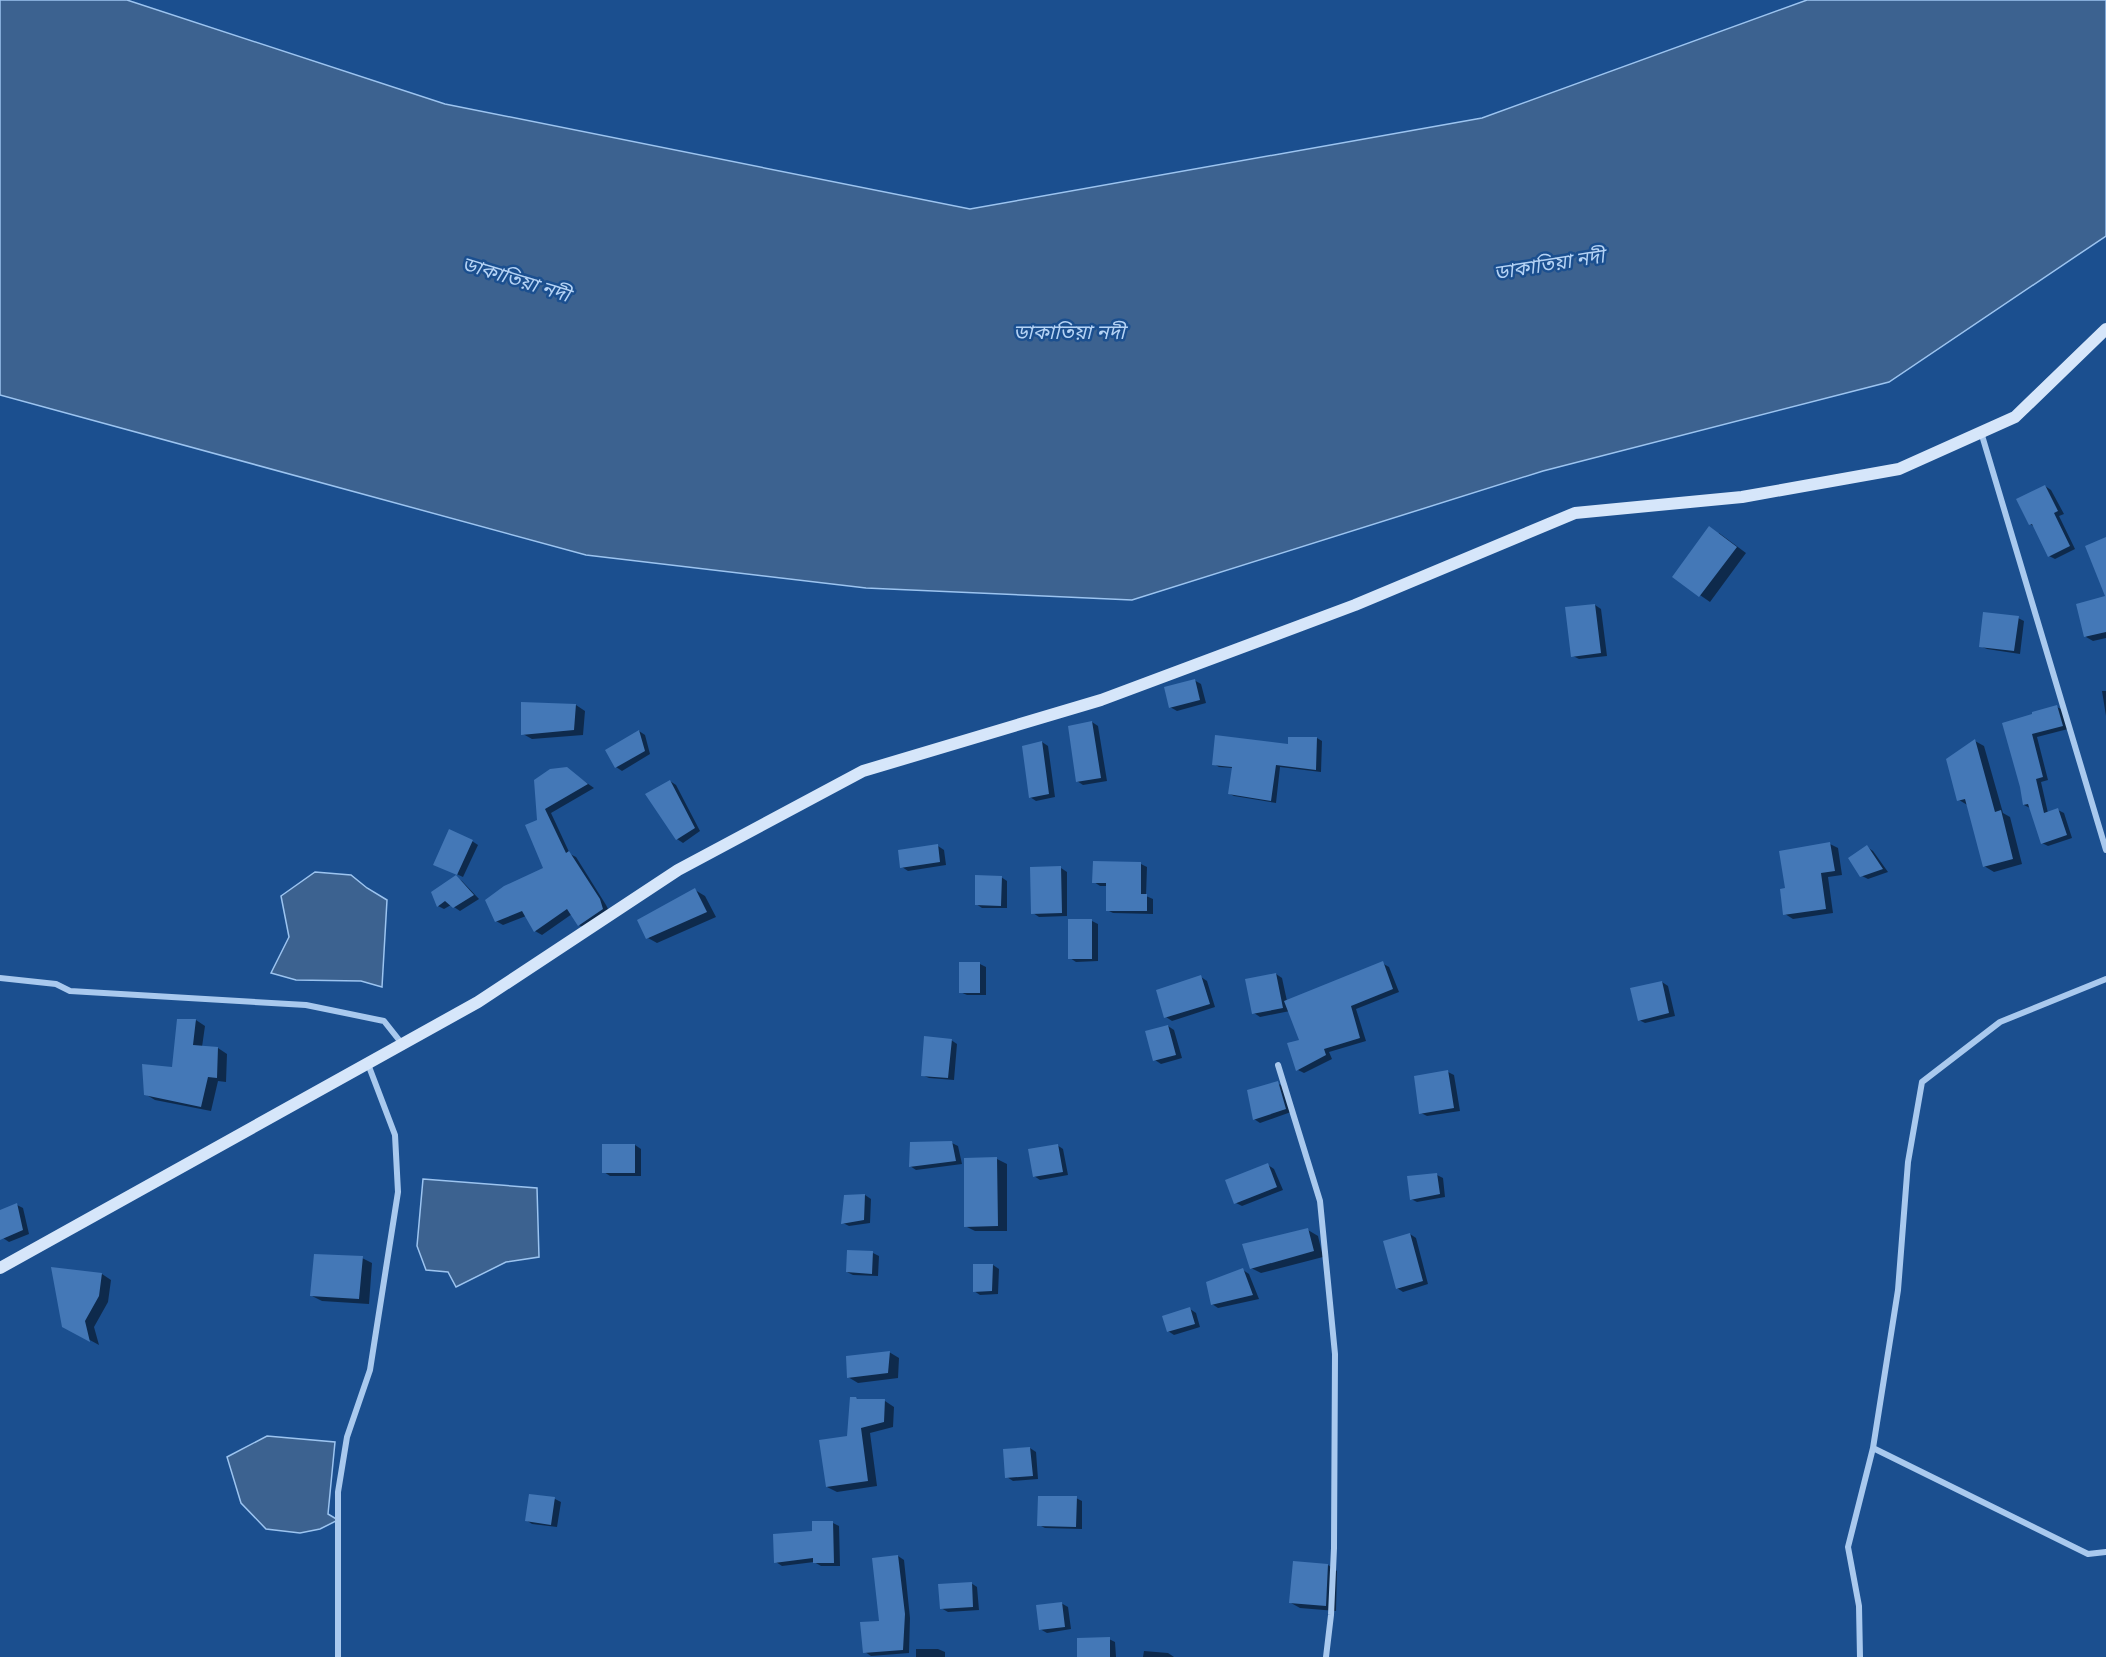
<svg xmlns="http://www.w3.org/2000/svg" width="2106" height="1657" font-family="Rubik,'Noto Sans Bengali',sans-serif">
	<rect width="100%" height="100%" fill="#1b4f8f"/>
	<path fill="#3c6290" stroke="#9cc4f0" stroke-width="1.5" d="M0,0H127L445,104L970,209L1482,118L1807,0H2106V236L1889,382L1543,471L1132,600L866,588L586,555L0,395Z
		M315,872L351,875L367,888L387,900L382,987L361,981L296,980L271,973L289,937L281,896Z
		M423,1179L537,1188L539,1257L506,1262L456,1287L448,1272L426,1270L417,1246Z
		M267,1436L335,1442L328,1514L338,1520L320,1529L300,1533L266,1529L241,1503L227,1457Z"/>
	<path fill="#0007" d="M2045,486L2051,490L2064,514L2059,516L2075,549L2055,559L2049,556L2035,527L2030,524Z
		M1719,533L1746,553L1710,602L1674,577Z
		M2106,598V638L2093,641L2086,637Z
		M1595,605L1601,609L1607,656L1579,659L1573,656Z
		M2018,618L2024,621L2020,654L1987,649L1980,646Z
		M1194,680L1201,684L1206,703L1177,711L1170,707Z
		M2102,691H2106V716Z
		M576,705L585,711L583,735L532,739L523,734Z
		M2057,707L2063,710L2068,729L2037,737L2048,780L2041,782L2048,813L2058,810L2064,813L2072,838L2048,846L2042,843L2030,808L2024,805L2021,787L2034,715Z
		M1092,722L1098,726L1107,781L1083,785L1077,781Z
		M639,731L645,735L650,754L622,771L616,767Z
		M1317,738L1322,741L1321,772L1280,767L1276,803L1234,796L1230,794L1233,768L1219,767L1214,764Z
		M1975,741L1984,746L2003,813L2010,817L2022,864L1994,872L1984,866L1969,806L1959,800Z
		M1042,742L1048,746L1055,797L1036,801L1030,797Z
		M567,769L594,788L551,813L570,854L576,857L606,905L610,913L586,929L579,925L572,914L542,935L535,931L526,916L503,925L496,921L545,869L538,821Z
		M670,781L676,785L700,831L683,843L677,839Z
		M472,841L478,845L463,877L441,867Z
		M1830,844L1838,848L1842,875L1828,877L1833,913L1793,919L1785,914L1787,890Z
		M938,846L944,850L946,865L908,871L902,867Z
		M1867,847L1873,851L1888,872L1868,879L1862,876Z
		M1141,864L1147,867L1146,896L1153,899V914L1113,913L1107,910V886H1100L1094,882Z
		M1061,868L1067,872V916L1039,917L1033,913Z
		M456,877L462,881L479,899L460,911L451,905L444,909L438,906Z
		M1001,877L1007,881V908H982L976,904Z
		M695,890L705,896L716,917L657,943L648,938Z
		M1092,921L1098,924V961L1076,962L1070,958Z
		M1382,963L1389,967L1399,992L1356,1009L1366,1041L1329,1052L1332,1059L1304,1073L1298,1070L1301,1041L1290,1011L1260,1017L1254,1013L1276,974L1282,978L1287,1001Z
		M980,964L986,967V995H967L960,992Z
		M1201,977L1207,981L1215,1007L1172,1021L1166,1017Z
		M1662,982L1668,986L1675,1016L1645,1023L1639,1020Z
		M196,1020L205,1026L202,1047L218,1048L227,1054L226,1082L218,1081L211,1111L155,1100L145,1094L174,1068Z
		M1168,1026L1174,1030L1182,1058L1161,1064L1155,1060Z
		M951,1040L957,1044L954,1080L929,1078L922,1075Z
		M1448,1072L1454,1075L1460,1111L1427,1116L1421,1113Z
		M1277,1083L1284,1087L1291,1112L1260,1123L1254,1119Z
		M952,1143L958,1146L962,1164L916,1170L910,1166Z
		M635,1145L641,1149V1176H610L604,1172Z
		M1057,1145L1063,1149L1068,1175L1040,1180L1034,1176Z
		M965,1159H997L1007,1164V1231H975L965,1226Z
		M1268,1165L1274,1169L1283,1190L1242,1206L1236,1203Z
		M1437,1175L1443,1178L1445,1197L1417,1202L1411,1199Z
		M865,1195L871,1199L870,1223L849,1226L843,1223Z
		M17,1205L23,1208L29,1234L9,1242L3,1238L0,1226V1211Z
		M1308,1230L1318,1236L1323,1257L1261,1273L1251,1268Z
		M1410,1234L1416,1238L1428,1284L1403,1292L1397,1288Z
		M873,1253L879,1256L878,1276L853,1275L847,1272Z
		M362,1258L372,1263L369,1304L322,1301L312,1296Z
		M993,1265L999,1269L998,1294L980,1295L974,1291Z
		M1243,1270L1249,1274L1259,1299L1218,1308L1212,1304Z
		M102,1274L111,1280L108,1302L94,1327L99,1345L64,1326Z
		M1190,1309L1196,1313L1200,1327L1174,1335L1168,1331Z
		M889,1352L899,1358L898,1378L858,1383L848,1377Z
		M856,1398L860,1401H885L894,1407L893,1427L870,1433L877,1486L837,1492L827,1487L848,1438Z
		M1030,1448L1036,1452L1038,1479L1013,1481L1007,1477Z
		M1076,1498L1082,1501V1529L1045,1528L1039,1525Z
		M555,1499L561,1502L557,1527L532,1524L526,1520Z
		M813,1523H833L839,1526L840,1566H821L814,1562L782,1566L776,1562L814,1533Z
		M898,1556L904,1560L910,1618L909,1653L871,1656L865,1652L881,1622Z
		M1328,1565L1337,1571L1336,1611L1300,1608L1291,1603Z
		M971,1583L977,1587L979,1610L948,1612L941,1608Z
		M1061,1603L1068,1607L1071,1629L1047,1633L1040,1629Z
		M1109,1639L1115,1642L1116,1657H1079Z
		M916,1649H938L945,1652V1657H916Z
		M1144,1651L1168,1653L1174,1657H1143Z"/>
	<path fill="#4478b7" d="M2045,485L2058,511L2054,513L2070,546L2048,557L2032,524L2029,525L2016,499Z
		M1709,526L1737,547L1699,597L1672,577Z
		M2106,537V632L2084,637L2076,604L2105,596L2085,546Z
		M1595,604L1601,653L1571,657L1565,607Z
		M1983,612L2019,616L2014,651L1979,647Z
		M1195,679L1200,700L1169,708L1164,687Z
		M521,702L576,704L574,730L521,735Z
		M2057,705L2063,726L2032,734L2043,777L2036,779L2044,813L2058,808L2067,835L2041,844L2028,804L2023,805L2020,787L2002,723L2032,714V712Z
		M1092,721L1101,778L1076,782L1068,726Z
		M639,730L645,751L615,768L605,750Z
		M1215,735L1288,744V737H1317L1316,770L1276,765L1271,801L1228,794L1232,767L1212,765Z
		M1975,739L1995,812L2001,810L2013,859L1983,867L1965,799L1957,801L1946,759Z
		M1042,741L1049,794L1029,798L1022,746Z
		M567,767L588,784L545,809L566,853L569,851L600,899L603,909L578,926L567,909L534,932L522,911L495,922L485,900L504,886L543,868L525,825L537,820L534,780L550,769Z
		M670,780L695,828L676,840L645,794Z
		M449,829L473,840L457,875L433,865Z
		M1830,842L1835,871L1821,873L1826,909L1783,915L1780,889L1785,888L1779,851Z
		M938,844L940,862L900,868L898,850Z
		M1867,845L1883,869L1860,877L1848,858Z
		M1093,861L1141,862V894H1147V911H1106V883H1092Z
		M1061,866L1062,913L1031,914L1030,867Z
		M456,875L474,895L453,908L445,901L437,907L431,892Z
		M975,875L1002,876L1001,906L975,905Z
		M695,888L707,912L646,939L637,920Z
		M1068,919H1092V959H1068Z
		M1383,961L1393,989L1351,1006L1360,1038L1324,1049L1326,1055L1296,1071L1287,1043L1299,1040L1284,1001Z
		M959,962H980V993H959Z
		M1276,973L1283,1008L1252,1014L1245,979Z
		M1201,975L1210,1004L1164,1018L1156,990Z
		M1662,981L1669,1013L1638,1021L1630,988Z
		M177,1019H196L193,1045L218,1047L217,1078L208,1077L201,1107L144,1095L142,1064L172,1067Z
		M1168,1025L1176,1055L1153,1061L1145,1031Z
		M924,1036L952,1039L948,1078L921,1076Z
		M1448,1070L1454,1108L1419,1114L1414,1076Z
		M1278,1081L1286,1109L1253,1120L1247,1090Z
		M952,1141L956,1161L909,1167L910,1142Z
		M602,1144H635V1173H602Z
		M1058,1144L1063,1172L1033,1177L1028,1149Z
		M997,1157L998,1226L964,1227V1158Z
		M1268,1163L1277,1187L1234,1204L1225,1180Z
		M1437,1173L1440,1194L1410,1200L1407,1176Z
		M865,1194L864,1220L841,1224L844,1195Z
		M17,1203L23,1230L0,1240V1210Z
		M1308,1228L1314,1251L1250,1269L1242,1244Z
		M1410,1233L1423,1281L1396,1289L1383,1241Z
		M847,1250L873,1251L872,1274L846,1272Z
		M314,1254L363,1256L359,1299L310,1296Z
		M973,1264H993L992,1291L973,1292Z
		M51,1267L102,1273L99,1296L85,1321L90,1342L62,1327Z
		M1243,1268L1253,1295L1211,1305L1206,1282Z
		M1190,1307L1195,1324L1167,1332L1162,1316Z
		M890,1351L888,1373L847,1378L846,1356Z
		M850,1397H856L857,1399H885L884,1422L861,1428L868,1481L826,1487L819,1440L847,1436Z
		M1030,1447L1033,1476L1005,1478L1003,1449Z
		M529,1494L555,1497L551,1525L525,1521Z
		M1038,1496H1077L1076,1527L1037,1526Z
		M812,1521H833L834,1563H813V1558L774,1563L773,1534L812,1531Z
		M898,1555L905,1614L903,1650L863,1653L860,1622L879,1621L872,1558Z
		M1293,1561L1328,1564L1326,1606L1289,1603Z
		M972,1582L973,1607L940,1609L938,1584Z
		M1062,1602L1065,1627L1039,1630L1036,1605Z
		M1110,1637V1657H1077V1638Z"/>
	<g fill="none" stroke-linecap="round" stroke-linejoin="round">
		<path stroke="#a9c9ee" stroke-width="6" d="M1981,432L2106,850
			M0,978L56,984L70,991L306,1005L384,1021L403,1045
			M1278,1065L1320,1201L1335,1354L1334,1548L1331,1615L1326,1657
			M1873,1448L2088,1554L2106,1552
			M338,1657V1492L347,1437L370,1370L398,1192L395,1135L368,1064
			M1860,1657L1859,1606L1848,1547L1873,1448L1898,1290L1908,1162L1922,1082L2000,1022L2106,979"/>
		<path stroke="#d6e6fa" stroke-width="12" d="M0,1268L478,1002L678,870L863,771L1101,700L1355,605L1575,513L1742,497L1899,469L2015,417L2106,329"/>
	</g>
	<g text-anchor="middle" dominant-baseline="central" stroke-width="5" stroke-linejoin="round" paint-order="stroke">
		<g font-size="20" font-style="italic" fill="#b5d3f5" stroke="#1b4f8f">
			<text transform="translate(1549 264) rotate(-9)">ডাকাতিয়া নদী</text>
			<text transform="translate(516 279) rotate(17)">ডাকাতিয়া নদী</text>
			<text x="1069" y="332">ডাকাতিয়া নদী</text>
		</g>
	</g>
</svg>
